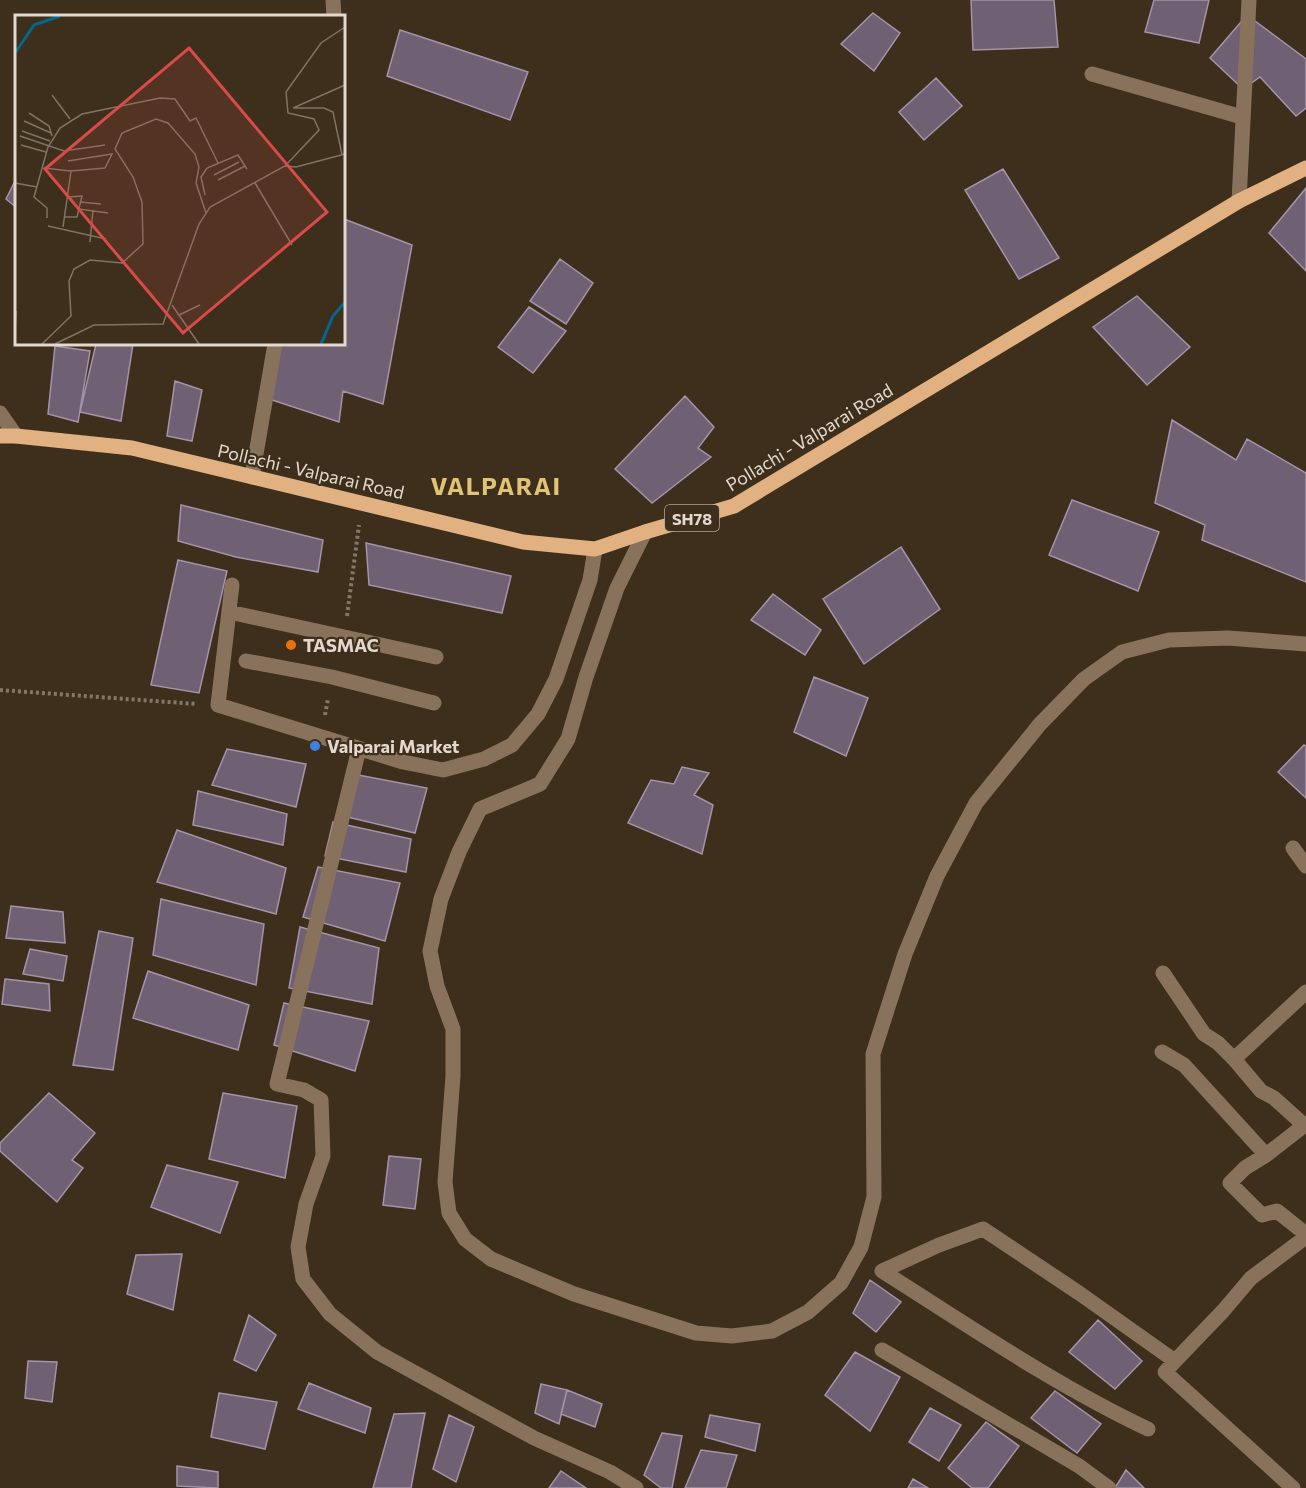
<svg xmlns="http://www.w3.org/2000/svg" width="1306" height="1488" font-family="Commissioner,sans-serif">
	<rect width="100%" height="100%" fill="#3d2f1c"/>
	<path fill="#6f6074" stroke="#a493a9" stroke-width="1.5" d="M971,0H1054L1058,47L973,50Z
		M1154,0H1209L1199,43L1145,32Z
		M873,13L900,33L874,71L841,44Z
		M1247,15L1306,59V108L1296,116L1260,77L1243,89L1210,58Z
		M400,30L528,72L510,120L387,76Z
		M936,78L962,106L924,140L899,112Z
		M1003,169L1059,258L1019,279L965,190Z
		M16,179V207L6,199Z
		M1306,188V271L1269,233Z
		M344,219L412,245L383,404L343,391L339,422L266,398L277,344H344Z
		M560,259L593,283L566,324L530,301Z
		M1137,296L1190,347L1147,385L1093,327Z
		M529,307L566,331L533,373L498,347Z
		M96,344H133L121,421L80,412Z
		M55,346L90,351L78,422L48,414Z
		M175,381L202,390L192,441L167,436Z
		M685,396L714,427L698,448L711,457L652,503L615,469Z
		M1172,420L1236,460L1247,439L1306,473V582L1202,540L1205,525L1155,503Z
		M1072,500L1159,532L1138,591L1049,555Z
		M181,505L323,540L318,572L236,557L178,541Z
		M366,543L511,576L502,613L369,585Z
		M901,547L940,609L864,664L823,599Z
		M178,560L227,571L199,693L151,685Z
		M773,594L821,630L805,655L751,620Z
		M814,677L868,698L846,756L794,732Z
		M1304,745L1306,746V798L1278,772Z
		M227,749L306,764L296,807L212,785Z
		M682,767L709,773L694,795L713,805L702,854L628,823L651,780L674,784Z
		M353,774L427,788L415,833L343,816Z
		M198,791L287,814L283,845L193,825Z
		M333,822L411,839L406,872L325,856Z
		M177,830L286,868L276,914L157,882Z
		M318,867L400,883L385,941L303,917Z
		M161,899L264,924L256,985L153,955Z
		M11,906L63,912L65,943L6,938Z
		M300,927L379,948L372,1004L289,988Z
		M99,931L133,938L113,1070L73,1065Z
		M30,949L67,956L63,981L23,974Z
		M148,971L249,1005L238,1050L133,1018Z
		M5,979L49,984L50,1011L2,1004Z
		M284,1003L369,1021L355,1071L274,1045Z
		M49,1093L95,1133L72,1160L83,1168L57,1202L0,1151V1143Z
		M223,1093L297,1106L285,1178L209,1159Z
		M389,1156L421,1159L415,1209L383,1205Z
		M167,1165L238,1182L220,1233L151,1207Z
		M182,1254L173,1310L127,1294L136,1255Z
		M870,1280L901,1302L876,1332L853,1313Z
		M249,1315L276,1335L256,1371L234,1360Z
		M1098,1320L1142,1361L1115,1389L1069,1352Z
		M855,1352L900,1377L870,1431L825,1395Z
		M28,1361L57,1362L52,1402L25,1398Z
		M309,1383L371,1408L365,1433L298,1409Z
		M541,1384L567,1390L559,1424L535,1413Z
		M567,1390L602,1404L595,1427L561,1414Z
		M1055,1391L1101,1424L1077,1453L1031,1418Z
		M219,1393L277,1402L265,1449L211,1437Z
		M930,1408L961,1425L939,1461L909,1442Z
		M425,1413L411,1488H373L394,1414Z
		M449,1415L474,1427L456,1482L433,1469Z
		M710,1415L760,1424L755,1451L705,1437Z
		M986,1422L1019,1446L988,1488H972L948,1468Z
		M662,1433L682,1436L672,1488H661L644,1475Z
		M701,1450L737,1455L726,1488H685Z
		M177,1466L218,1472V1488L177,1486Z
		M1126,1470L1144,1488H1115Z
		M561,1471L586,1488H549Z
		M913,1479L928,1488H908Z"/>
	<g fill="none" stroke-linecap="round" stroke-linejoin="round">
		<path stroke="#847768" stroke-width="4" stroke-dasharray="3 3" stroke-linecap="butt" d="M347,616L359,525
			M0,690L197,704
			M325,715L328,699"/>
		<path stroke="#89725c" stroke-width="15" d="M333,0L334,16
			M1092,74L1242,117
			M1239,201L1249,0
			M0,413L16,436
			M252,477L275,344
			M645,532L617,588L586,677L568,739L540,784L480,809L459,852L441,899L430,951L437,986L453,1029V1076L445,1182L449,1213L465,1239L491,1259L574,1294L696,1333L732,1336L772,1331L808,1312L841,1283L861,1247L874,1197L873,1054L905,954L937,876L976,803L1040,724L1084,679L1122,652L1169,640L1228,638L1306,644
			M229,612L436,657
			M246,661L332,677L434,703
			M218,705L232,585L218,705L403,762L443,770L484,759L512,745L538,714L556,679L590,580L595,549
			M359,749L277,1084L304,1090L321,1100L323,1156L306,1204L298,1247L303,1279L330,1314L377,1352L534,1438L610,1472L636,1488
			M1293,848L1306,866
			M1163,973L1204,1034L1218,1043L1234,1059L1261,1091L1274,1098L1304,1125
			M1162,1052L1184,1065L1266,1155
			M1234,1059L1306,992
			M1306,1124L1266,1155L1245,1168L1230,1183L1262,1215L1277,1211L1306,1234
			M882,1350L1079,1466L1109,1488
			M1175,1361L1223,1311L1251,1278L1306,1237
			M1148,1429C1055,1385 969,1326 882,1271L939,1245L983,1229L1079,1293L1175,1361L1165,1372L1293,1488"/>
		<path stroke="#e1b182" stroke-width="15" d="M0,436H16L132,448L523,542L595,549L645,532L734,506L1239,201L1306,168"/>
	</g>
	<circle fill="#e8710a" stroke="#3d2f1c" stroke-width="2" cx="291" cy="645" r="6"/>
	<circle fill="#3f7fe0" stroke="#3d2f1c" stroke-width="2" cx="315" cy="746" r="6"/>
	<g text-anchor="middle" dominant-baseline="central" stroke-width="4.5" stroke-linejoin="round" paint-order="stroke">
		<rect fill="#3d2f1c" stroke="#b0a598" stroke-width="1.5" x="665" y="505" width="54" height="26" rx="4.5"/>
		<g font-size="16" font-weight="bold" fill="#e2d8cd">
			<text x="692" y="518">SH78</text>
		</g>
		<g font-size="18" fill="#e2d8cd" stroke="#3d2f1c">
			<text transform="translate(809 437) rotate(-31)">Pollachi - Valparai Road</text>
			<text transform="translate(311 471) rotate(13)">Pollachi - Valparai Road</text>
		</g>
		<g font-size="18" font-weight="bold" fill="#e2d8cd" stroke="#3d2f1c" text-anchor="start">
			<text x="303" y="645">TASMAC</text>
			<text x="327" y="746">Valparai Market</text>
		</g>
		<g font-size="24" font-weight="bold" letter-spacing="1.5" fill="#dfc377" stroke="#3d2f1c">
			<text x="496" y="485">VALPARAI</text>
		</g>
	</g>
	<g transform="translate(15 15)">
		<rect width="330" height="330" fill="#3d2f1c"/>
		<path fill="none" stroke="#02688c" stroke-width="3" d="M0,38L19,10L45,1M306,329L318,301L330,287"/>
		<path fill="none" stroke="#7f7363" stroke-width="1.5" d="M37,80L55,104M278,93L330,70M279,93H309L318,97L327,140M14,98L34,111L37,121M9,106L36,118M7,116L35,126M5,121L49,136L90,130M6,130L31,137M270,151L281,152L330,139M28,153L56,156L90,153L97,139L53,146M199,160L224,147M203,165L230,151M0,168L22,172M240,168L277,230M190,180L186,162L192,153L223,140L230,151L232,154L223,140M65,187L86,189M64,194L93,198M50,202H62L67,181L53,182M32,203V193L19,182L33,132L45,113L67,99L145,83L160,84L175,106L181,103L203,148M33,211L91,224M48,212L56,156M75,227L78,195M157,290L184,329M164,300L185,290M0,323L1,296M27,329L56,301L54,266L59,254L75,245L107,248L128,229L127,187L118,162L100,134L107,118L141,104L153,108L180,139L184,152L181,168L191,198M40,329L79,310L148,309L184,209L195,192L270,151L304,115L299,104L273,98L271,77L306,28L330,12"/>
		<path fill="#d84b49" fill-opacity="0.15" stroke="#d84b49" stroke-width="3" d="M174,33L312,197L168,318L30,154Z"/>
		<rect width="330" height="330" fill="none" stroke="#e2d8cd" stroke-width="3"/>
	</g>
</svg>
